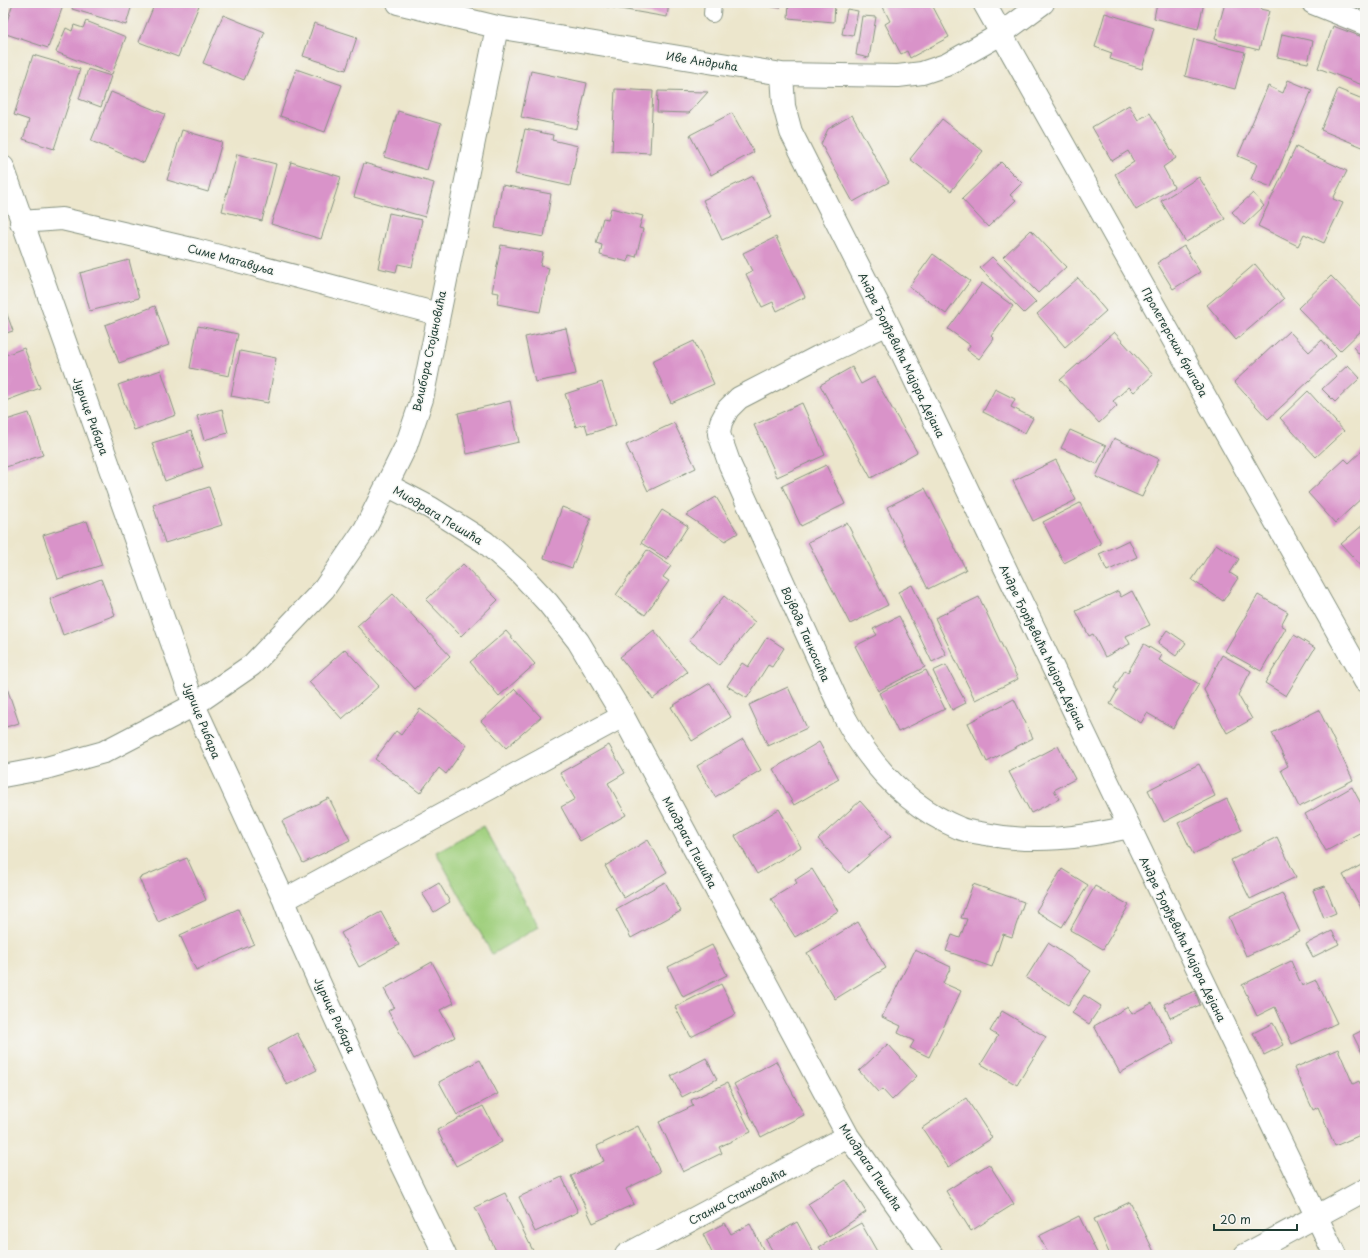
<svg xmlns="http://www.w3.org/2000/svg" width="1368" height="1258" font-family="'Playpen Sans',sans-serif">
	<rect width="100%" height="100%" fill="#f6f6f2"/>
	<filter id="ink" filterUnits="userSpaceOnUse"><feTurbulence type="fractalNoise" baseFrequency=".025" numOctaves="2"/><feDisplacementMap in="SourceGraphic" scale="8" xChannelSelector="R" yChannelSelector="G"/><feConvolveMatrix kernelMatrix="1 2 1 2 8 2 1 2 1" color-interpolation-filters="sRGB"/></filter>
	<filter id="wash" filterUnits="userSpaceOnUse"><feTurbulence type="fractalNoise" baseFrequency=".012" numOctaves="4" result="noise"/><feDisplacementMap in="SourceGraphic" scale="16" xChannelSelector="R" yChannelSelector="G"/><feGaussianBlur stdDeviation="0.9" result="paint"/><feColorMatrix in="noise" values="0 0 0 0 0 0 0 0 0 0 0 0 0 0 0 0 0 1.4 0 .05"/><feComposite in="paint" operator="in"/></filter>
	<g filter="url(#wash)">
		<rect width="100%" height="100%" fill="#ece6cc"/>
		<path fill="#a1d07f" stroke="#60865a" d="M483,826L539,927L492,954L436,852Z"/>
		<g id="blocks">
			<path fill="#d993c9" d="M13,3H64L48,48L3,33Z
				M74,3H114L131,8L126,25L72,9Z
				M155,3H200L178,57L139,42Z
				M589,3H599V6Z
				M604,3H669L667,17L603,6Z
				M766,3H781L780,8L766,6Z
				M789,3H835L834,22L788,18Z
				M881,3H931L949,37L910,58L907,51L901,54L885,24L890,21Z
				M1157,3H1204L1198,29L1154,18Z
				M1225,3H1262L1260,9L1269,11L1259,50L1215,39Z
				M847,9L858,11L853,36L842,34Z
				M1105,13L1154,28L1142,69L1110,59L1112,53L1095,47Z
				M223,15L265,32L244,80L203,63Z
				M862,16L876,17L869,58L856,55Z
				M86,21L126,37L112,74L56,52L66,28L72,31L74,25L83,28Z
				M314,23L357,37L346,70L303,56Z
				M1333,26L1365,38V86L1318,68Z
				M1282,34L1313,41L1308,63L1277,57Z
				M1194,39L1245,52L1235,89L1185,76Z
				M33,55L80,69L54,149L23,139L29,120L14,115Z
				M88,69L111,76L101,107L79,99Z
				M296,69L342,85L325,132L280,116Z
				M531,71L587,83L577,129L521,117Z
				M1288,80L1312,90L1271,187L1251,179L1257,164L1238,156L1268,86L1283,93Z
				M615,89L653,91L650,153L612,151Z
				M1338,89L1365,100V148L1321,130Z
				M658,91L708,92L689,113L657,112Z
				M111,92L165,114L144,163L91,141Z
				M1129,105L1138,120L1150,113L1176,158L1163,167L1174,187L1136,210L1115,174L1134,162L1128,151L1112,161L1092,127Z
				M398,111L441,124L427,170L384,157Z
				M732,113L754,152L711,175L690,135Z
				M852,115L889,182L853,202L821,144L828,129Z
				M942,119L983,151L951,191L910,159Z
				M525,129L553,135L552,140L578,146L570,186L515,174Z
				M182,130L222,142L208,192L167,180Z
				M1296,147L1347,171L1333,199L1343,203L1324,243L1304,234L1298,246L1258,226Z
				M237,154L276,164L262,221L222,211Z
				M291,162L341,177L321,239L271,224Z
				M1001,162L1022,183L1010,195L1016,200L988,227L962,199Z
				M364,163L434,183L425,217L354,197Z
				M753,176L772,217L722,240L703,200Z
				M1199,177L1225,219L1186,242L1161,201Z
				M502,185L551,194L544,237L495,228Z
				M1253,193L1264,206L1244,225L1232,212Z
				M611,208L643,216L639,228L643,229L636,257L629,255L628,262L600,255L602,245L596,243L603,218L608,219Z
				M389,213L422,220L412,267L398,264L396,272L378,268Z
				M1031,230L1066,267L1038,293L1003,257Z
				M776,237L805,297L777,311L773,302L762,307L746,274L752,271L743,253Z
				M501,245L543,253L540,266L549,268L540,312L497,304L499,293L492,292Z
				M1184,246L1200,272L1173,289L1157,263Z
				M933,254L970,281L946,314L909,287Z
				M992,257L1036,302L1024,313L980,268Z
				M129,260L139,298L90,311L80,273Z
				M1255,264L1284,299L1236,340L1207,305Z
				M1331,276L1365,311V327L1340,351L1298,308Z
				M1078,278L1106,311L1065,347L1037,314Z
				M982,283L1013,306L991,336L994,339L979,359L967,350L970,345L948,329Z
				M3,303L13,331L3,334Z
				M155,306L169,345L119,363L105,325Z
				M198,326L238,334L229,376L190,368Z
				M566,328L576,374L535,382L525,337Z
				M1289,331L1309,352L1322,340L1336,356L1268,419L1234,382Z
				M1114,332L1153,375L1134,392L1129,387L1113,401L1117,406L1099,423L1060,380Z
				M1365,337V361L1353,347Z
				M694,341L714,384L671,403L652,361Z
				M24,348L40,388L3,402V356Z
				M240,351L276,358L268,403L231,396Z
				M1348,365L1360,378L1335,402L1322,389Z
				M852,367L861,384L874,377L917,452L871,478L820,385Z
				M161,370L176,415L134,430L118,385Z
				M602,382L616,425L588,434L585,424L576,427L565,394Z
				M995,389L1015,399L1011,407L1033,418L1025,433L983,412Z
				M1308,391L1344,431L1316,457L1280,418Z
				M510,401L519,442L467,454L458,413Z
				M802,403L825,455L777,477L754,425Z
				M222,409L228,433L204,440L197,416Z
				M29,413L43,455L3,468V421Z
				M674,423L696,468L648,491L626,445Z
				M1070,430L1106,446L1097,464L1061,448Z
				M191,431L203,467L165,481L152,443Z
				M1114,438L1159,459L1142,497L1096,477Z
				M1365,448V495L1335,523L1308,493L1345,459L1349,463Z
				M1056,460L1076,500L1033,521L1013,481Z
				M826,465L845,504L801,526L782,486Z
				M209,487L222,525L165,543L153,505Z
				M925,488L966,570L928,589L887,507Z
				M716,497L738,533L725,541L686,515Z
				M1080,503L1101,544L1064,563L1043,522Z
				M562,507L591,518L572,568L544,558Z
				M662,510L688,526L667,559L641,543Z
				M87,521L102,565L58,579L43,535Z
				M847,523L888,605L850,624L808,542Z
				M1365,523V570L1341,544Z
				M1129,540L1137,557L1107,571L1099,554Z
				M1216,544L1239,559L1230,573L1238,578L1223,601L1192,580Z
				M647,550L671,566L663,577L669,581L645,615L616,595Z
				M463,564L498,600L461,636L426,600Z
				M101,579L115,615L63,635L50,599Z
				M912,585L946,655L932,662L898,592Z
				M1118,591L1121,597L1132,591L1150,625L1126,636L1130,644L1105,657L1093,634L1089,636L1076,611Z
				M393,594L450,656L415,689L357,626Z
				M1258,595L1288,612L1281,625L1286,628L1261,671L1225,651Z
				M724,596L755,622L719,665L689,640Z
				M979,597L1018,679L975,700L935,618Z
				M899,616L925,667L878,691L855,646L877,635L873,629Z
				M654,630L687,672L653,699L620,657Z
				M1167,630L1186,643L1176,656L1158,643Z
				M506,631L535,664L499,696L470,662Z
				M1294,635L1315,648L1286,696L1265,683Z
				M767,637L784,648L772,667L768,665L747,698L727,686L742,663L748,667Z
				M1144,644L1162,655L1159,660L1199,684L1173,728L1147,713L1141,723L1110,704L1118,690L1114,688L1125,670L1128,672Z
				M3,648L7,661L3,663Z
				M345,649L379,686L342,719L309,682Z
				M1222,655L1251,671L1238,695L1252,719L1227,733L1204,690Z
				M946,665L966,703L952,710L933,671Z
				M926,670L945,709L898,732L879,693Z
				M5,682L19,723L3,728V683Z
				M710,683L731,717L692,741L671,707Z
				M788,687L807,728L768,746L749,705Z
				M515,689L541,717L506,748L481,721Z
				M1014,699L1033,738L987,762L968,723Z
				M420,709L467,745L446,774L439,768L420,793L375,759L396,731L401,735Z
				M1319,710L1353,780L1299,807L1281,770L1288,766L1272,733Z
				M743,739L761,770L715,797L697,766Z
				M819,742L839,779L794,805L773,769Z
				M609,745L625,773L608,783L626,815L580,841L561,807L575,799L560,773Z
				M1058,746L1075,779L1054,790L1059,799L1031,813L1009,772Z
				M1199,764L1215,796L1164,822L1148,790Z
				M1352,787L1365,811V830L1326,851L1305,814Z
				M329,798L350,840L303,863L282,821Z
				M1227,799L1242,830L1193,854L1178,823Z
				M860,801L891,836L849,873L818,839Z
				M779,809L801,847L757,874L735,836Z
				M1277,837L1296,877L1250,899L1231,860Z
				M648,840L667,872L624,898L605,866Z
				M187,858L206,900L158,922L139,878Z
				M1365,863V915L1343,875Z
				M812,869L838,911L795,937L771,899L797,883L795,880Z
				M1062,869L1088,885L1062,927L1036,911Z
				M665,882L681,911L631,938L616,909Z
				M439,883L450,902L434,912L422,893Z
				M973,884L1024,902L1012,937L1003,934L992,967L946,951L952,935L960,938L967,919L961,918Z
				M1095,886L1129,905L1103,949L1070,930Z
				M1325,886L1336,913L1324,918L1313,890Z
				M1282,893L1300,932L1246,956L1229,917Z
				M238,909L254,944L196,970L180,935Z
				M381,912L399,945L359,967L341,933Z
				M858,922L886,968L835,999L807,953Z
				M1332,931L1339,944L1313,957L1306,944Z
				M1048,943L1091,971L1068,1005L1026,978Z
				M712,945L727,975L683,997L668,967Z
				M915,950L951,967L943,983L961,991L929,1057L910,1048L914,1041L898,1033L901,1026L882,1017Z
				M1291,961L1302,986L1316,980L1337,1023L1292,1044L1275,1007L1257,1016L1242,985Z
				M432,962L454,1003L440,1010L455,1037L414,1059L388,1011L394,1007L384,989Z
				M721,984L736,1014L691,1037L675,1007Z
				M1195,991L1200,1005L1170,1018L1164,1004Z
				M1084,995L1101,1006L1089,1024L1072,1013Z
				M1152,1003L1174,1043L1120,1073L1094,1026L1128,1007L1132,1014Z
				M1002,1011L1046,1037L1017,1085L981,1064L998,1036L990,1031Z
				M1273,1023L1284,1045L1264,1055L1253,1033Z
				M1365,1029V1059L1353,1035Z
				M297,1033L317,1070L287,1085L268,1049Z
				M888,1044L917,1076L892,1100L882,1089L878,1092L859,1071Z
				M1338,1049L1353,1084L1359,1081L1365,1096V1133L1335,1146L1318,1107L1313,1110L1294,1068Z
				M706,1058L717,1079L682,1097L671,1076Z
				M480,1060L498,1094L457,1115L439,1082Z
				M776,1061L804,1115L761,1137L734,1084Z
				M727,1083L751,1132L719,1147L722,1153L683,1172L659,1122L693,1106L691,1100Z
				M966,1098L992,1138L948,1167L922,1128Z
				M483,1106L502,1142L456,1166L437,1130Z
				M638,1126L660,1172L626,1189L634,1204L593,1223L571,1176L604,1161L597,1146Z
				M989,1164L1014,1204L971,1231L946,1191Z
				M562,1177L578,1212L535,1232L519,1197Z
				M846,1180L866,1212L829,1237L808,1204Z
				M505,1193L535,1255H498L475,1207Z
				M1130,1202L1155,1254L1153,1255H1110L1094,1219Z
				M1079,1216L1098,1255H1049L1039,1236Z
				M797,1222L815,1255H775L766,1240Z
				M725,1223L731,1234L750,1224L766,1255H713L703,1234Z
				M861,1223L879,1255H824L819,1247Z
				M1042,1251L1044,1255H1035Z"/>
		</g>
	</g>
	<g filter="url(#ink)">
		<use href="#blocks" fill-opacity="0" stroke="#869280" stroke-width="1"/>
		<g fill="none" stroke-linecap="round" stroke-linejoin="round">
			<g stroke="#869280" stroke-width="18">
				<path id="lane" d="M712,14L713,3"/>
			</g>
			<g stroke="#869280" stroke-width="24">
				<path id="street" d="M398,3L497,27L782,74L898,76L922,73L946,65L1001,34L1043,3
					M1313,3L1365,24
					M782,74L784,106L791,132L888,324L1335,1255
					M3,167L194,705L284,900L293,924L399,1160L445,1255
					M21,222L62,219L196,250L438,314
					M888,324L818,357L739,398L728,409L721,422L719,434L730,465L844,716C870,765 907,806 959,828C967,832 977,832 985,834C1034,844 1082,838 1129,827
					M387,485L431,508L485,542L519,572L548,603L578,641L623,716L848,1136L932,1255
					M3,776L46,768L104,752L194,705L252,665L324,589L365,529L406,446L422,399L497,27
					M284,900L623,716
					M626,1255L848,1136
					M1245,1255L1365,1190"/>
			</g>
			<g stroke="#869280" stroke-width="24">
				<path id="secondary" d="M984,3L1365,681"/>
			</g>
			<use href="#lane" stroke="#fff" stroke-width="16"/>
			<use href="#street" stroke="#fff" stroke-width="22"/>
			<use href="#secondary" stroke="#fff" stroke-width="22"/>
		</g>
	</g>
	<g text-anchor="middle" dominant-baseline="central" stroke-width="3" stroke-linejoin="round" paint-order="stroke">
		<g font-size="11" fill="#1f3d34" stroke="#f6f6f2">
			<text transform="translate(702 61) rotate(9)">Иве Андрића</text>
			<text transform="translate(231 259) rotate(15)">Симе Матавуља</text>
			<text transform="translate(1175 342) rotate(61)">Пролетерских бригада</text>
			<text transform="translate(429 351) rotate(-78)">Велибора Стојановића</text>
			<text transform="translate(902 355) rotate(64)">Андре Ђорђевића Мајора Дејана</text>
			<text transform="translate(91 416) rotate(70)">Јурице Рибара</text>
			<text transform="translate(438 515) rotate(31)">Миодрага Пешића</text>
			<text transform="translate(806 634) rotate(66)">Војводе Танкосића</text>
			<text transform="translate(1043 647) rotate(64)">Андре Ђорђевића Мајора Дејана</text>
			<text transform="translate(202 720) rotate(68)">Јурице Рибара</text>
			<text transform="translate(690 842) rotate(62)">Миодрага Пешића</text>
			<text transform="translate(1183 939) rotate(64)">Андре Ђорђевића Мајора Дејана</text>
			<text transform="translate(335 1015) rotate(65)">Јурице Рибара</text>
			<text transform="translate(871 1167) rotate(56)">Миодрага Пешића</text>
			<text transform="translate(737 1196) rotate(-28)">Станка Станковића</text>
		</g>
	</g>
	<rect width="1368" height="1258" fill="none" stroke="#f6f6f2" stroke-width="16"/>
	<path d="M1214 1224v6h83v-6" fill="none" stroke="#1f3d34" stroke-width="2"/>
	<text x="1220" y="1224" font-size="12" fill="#1f3d34" stroke="#f6f6f2" stroke-width="3" paint-order="stroke">20 m</text>
</svg>
